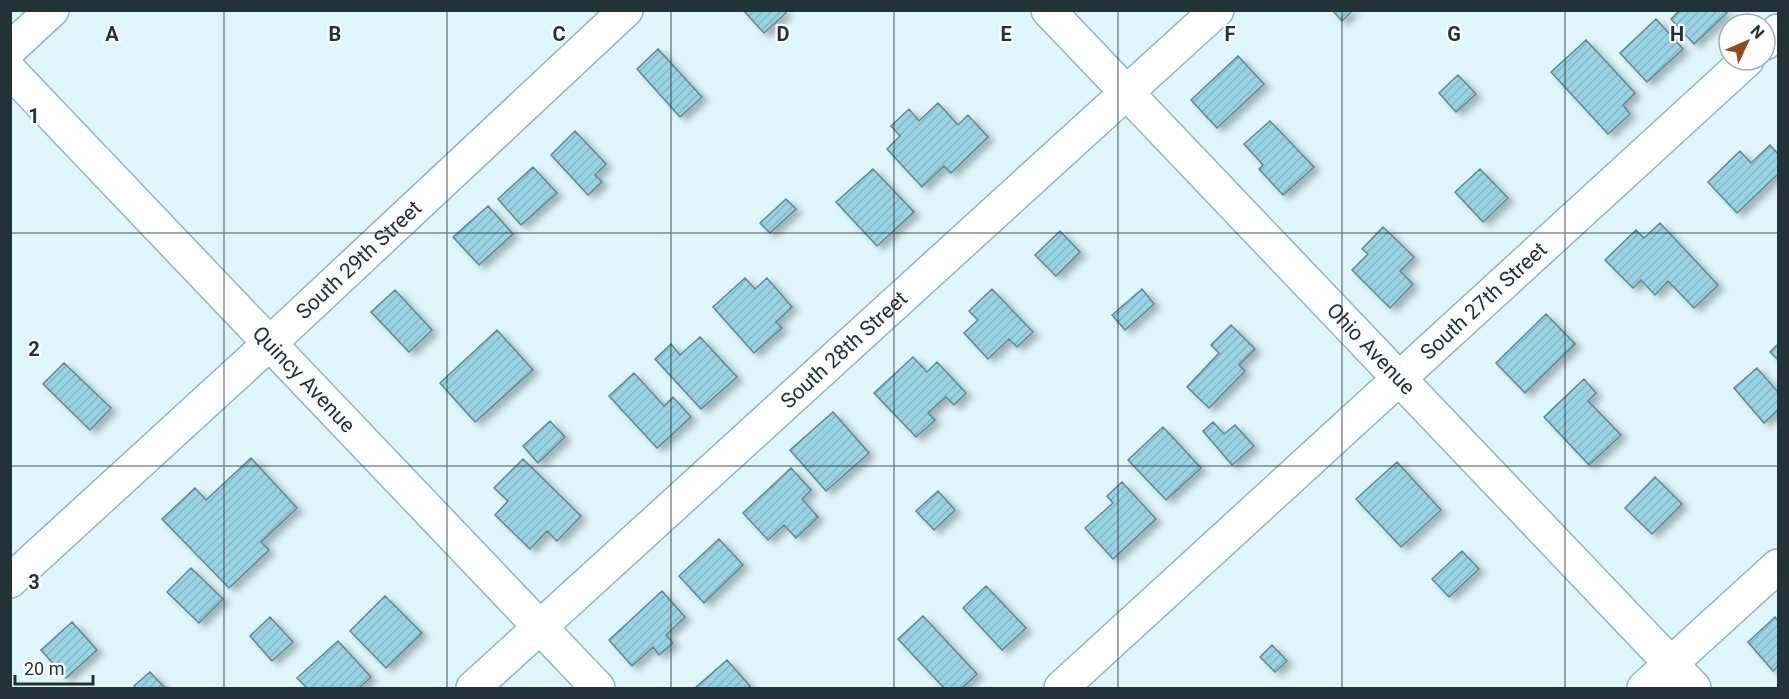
<svg xmlns="http://www.w3.org/2000/svg" width="1789" height="699" font-family="Roboto,sans-serif">
	<defs>
		<pattern id="building-hatch" width="6" height="6" patternUnits="userSpaceOnUse" patternTransform="scale(1.5)"><rect width="6" height="6" fill="#99d3e4"/><path d="M-1 1l2-2M0 6l6-6M5 7l2-2" fill="none" stroke="#84b6c4"/></pattern>
		<filter id="shadow"><feDropShadow dx="6" dy="4" stdDeviation="3" flood-color="#0004"/></filter>
	</defs>
	<rect width="100%" height="100%" fill="#dff6fc"/>
	<path fill="url(#building-hatch)" stroke="#638690" stroke-width="1.5" filter="url(#shadow)" d="M743,10H784L786,13L764,33Z
		M1332,10H1353L1342,21Z
		M1680,10H1724L1727,13L1694,44L1671,19Z
		M1656,19L1683,49L1647,82L1620,53Z
		M1586,40L1635,93L1623,105L1630,114L1608,134L1551,72Z
		M658,49L702,97L680,117L637,69Z
		M1238,56L1264,84L1217,128L1191,100Z
		M1458,75L1476,94L1456,112L1439,93Z
		M938,103L958,125L968,115L988,137L951,173L944,166L922,187L887,149L900,136L891,126L909,109L919,121Z
		M1270,121L1314,167L1283,195L1259,169L1263,165L1244,144Z
		M575,131L606,164L595,175L602,182L588,195L551,155Z
		M1770,145L1778,154V174L1737,213L1708,182L1740,151L1751,163Z
		M533,167L557,193L521,225L498,199Z
		M873,169L914,212L877,246L836,202Z
		M1480,169L1508,198L1483,222L1455,192Z
		M786,199L796,209L770,233L760,223Z
		M488,206L513,234L479,265L453,237Z
		M1660,223L1718,285L1694,308L1668,281L1655,295L1641,280L1633,288L1605,260L1636,230L1644,238Z
		M1383,227L1414,257L1400,271L1413,284L1390,308L1352,270L1368,254L1362,249Z
		M1060,231L1080,252L1056,276L1035,255Z
		M745,278L755,289L767,278L792,307L776,322L782,328L754,353L713,307Z
		M992,289L1033,332L1017,347L1009,339L988,359L964,333L978,320L969,311Z
		M1142,289L1154,304L1125,330L1112,315Z
		M395,290L432,330L409,352L371,312Z
		M1546,314L1575,344L1525,393L1496,363Z
		M1231,325L1255,349L1239,365L1245,371L1209,408L1187,387L1219,353L1211,345Z
		M497,330L533,370L475,422L440,383Z
		M700,337L737,377L701,409L655,359L671,344L680,355Z
		M1778,344V360L1770,352Z
		M913,357L927,372L937,362L966,393L954,405L946,397L928,413L935,420L916,437L874,393Z
		M64,363L111,408L90,430L43,384Z
		M1757,368L1778,392V410L1764,423L1734,388Z
		M634,373L664,406L673,397L691,417L657,448L609,396Z
		M1584,379L1596,393L1588,401L1621,435L1589,465L1544,417Z
		M833,412L869,453L826,491L790,450Z
		M550,421L565,437L538,463L523,446Z
		M1213,422L1224,434L1235,425L1254,446L1232,465L1203,431Z
		M1163,427L1201,468L1166,500L1128,460Z
		M251,458L297,508L261,542L269,550L229,588L162,519L195,488L206,500Z
		M523,459L581,516L557,541L547,531L530,549L495,515L508,501L494,488Z
		M1397,462L1441,510L1401,547L1356,499Z
		M791,468L811,490L802,499L818,517L796,538L784,525L768,540L743,513Z
		M1655,477L1682,504L1652,534L1625,508Z
		M1122,482L1156,519L1113,559L1085,528L1113,503L1107,496Z
		M938,491L955,510L934,530L916,511Z
		M719,539L743,565L704,603L679,576Z
		M1462,551L1479,569L1449,597L1432,579Z
		M191,568L223,599L199,623L167,592Z
		M986,586L1026,628L1002,650L963,608Z
		M662,591L685,617L666,635L673,643L659,655L653,647L632,666L609,640Z
		M385,596L422,633L386,668L350,631Z
		M923,616L977,674L962,688H944L898,639Z
		M270,617L293,642L272,661L250,636Z
		M1775,617L1778,621V666L1773,671L1748,642Z
		M72,622L97,650L66,678L41,650Z
		M338,641L371,677L359,688H307L297,678Z
		M1272,645L1287,661L1275,672L1260,657Z
		M727,660L750,686L748,688H695Z
		M150,672L165,688H136L134,686Z"/>
	<g fill="none" stroke-linecap="round" stroke-linejoin="round">
		<g stroke="#92b6c1" stroke-width="36">
			<g id="minor">
				<path id="s1" d="M1048,10L1694,688"/>
				<path d="M1765,43L1778,31"/>
				<path d="M10,49L52,10"/>
				<path id="s2" d="M10,71L598,688"/>
				<path id="s3" d="M10,581L270,343L626,10"/>
				<path id="s4" d="M473,688L1217,10"/>
				<path id="s5" d="M1061,688L1747,60"/>
				<path d="M1644,688L1778,566"/>
			</g>
		</g>
		<use href="#minor" stroke="#fff" stroke-width="33"/>
	</g>
	<path fill="none" stroke="#233236" stroke-width="1.5" stroke-opacity="0.55" d="M224,10V688M447,10V688M671,10V688M894,10V688M1118,10V688M1342,10V688M1565,10V688M10,233H1778M10,466H1778"/>
	<g text-anchor="middle" dominant-baseline="central" stroke-width="4.5" stroke-linejoin="round" paint-order="stroke">
		<g font-size="21" fill="#233236" stroke="#fff">
			<text stroke="none"><textPath href="#s3" startOffset="474">South 29th Street</textPath></text>
			<text stroke="none"><textPath href="#s5" startOffset="573">South 27th Street</textPath></text>
			<text stroke="none"><textPath href="#s1" startOffset="468">Ohio Avenue</textPath></text>
			<text stroke="none"><textPath href="#s4" startOffset="502">South 28th Street</textPath></text>
			<text stroke="none"><textPath href="#s2" startOffset="426">Quincy Avenue</textPath></text>
		</g>
	</g>
	<g font-size="20" text-anchor="middle" font-weight="bold" fill="#233236" stroke="#fff" stroke-width="4.5" stroke-linejoin="round" paint-order="stroke">
		<text x="112" y="41">A</text>
		<text x="335" y="41">B</text>
		<text x="559" y="41">C</text>
		<text x="783" y="41">D</text>
		<text x="1006" y="41">E</text>
		<text x="1230" y="41">F</text>
		<text x="1454" y="41">G</text>
		<text x="1677" y="41">H</text>
		<text x="34" y="123">1</text>
		<text x="34" y="356">2</text>
		<text x="34" y="589">3</text>
	</g>
	<rect width="1789" height="699" fill="none" stroke="#233236" stroke-width="24"/>
	<g transform="translate(1747 42) rotate(46)"><circle r="28" fill="#ffffff" stroke="#a7adaf" stroke-width="1.5"/>
	<path d="M0-4.5L10 22L0 15L-10 22Z" fill="#914b23"/>
	<text y="-9" font-size="16" font-weight="bold" text-anchor="middle" fill="#233236">N</text>
	</g>
	<path d="M15 675v9h78v-9" fill="none" stroke="#233236" stroke-width="3"/>
	<text x="24" y="675" font-size="18" fill="#233236" stroke="#ffffff" stroke-width="4.5" paint-order="stroke">20 m</text>
</svg>
